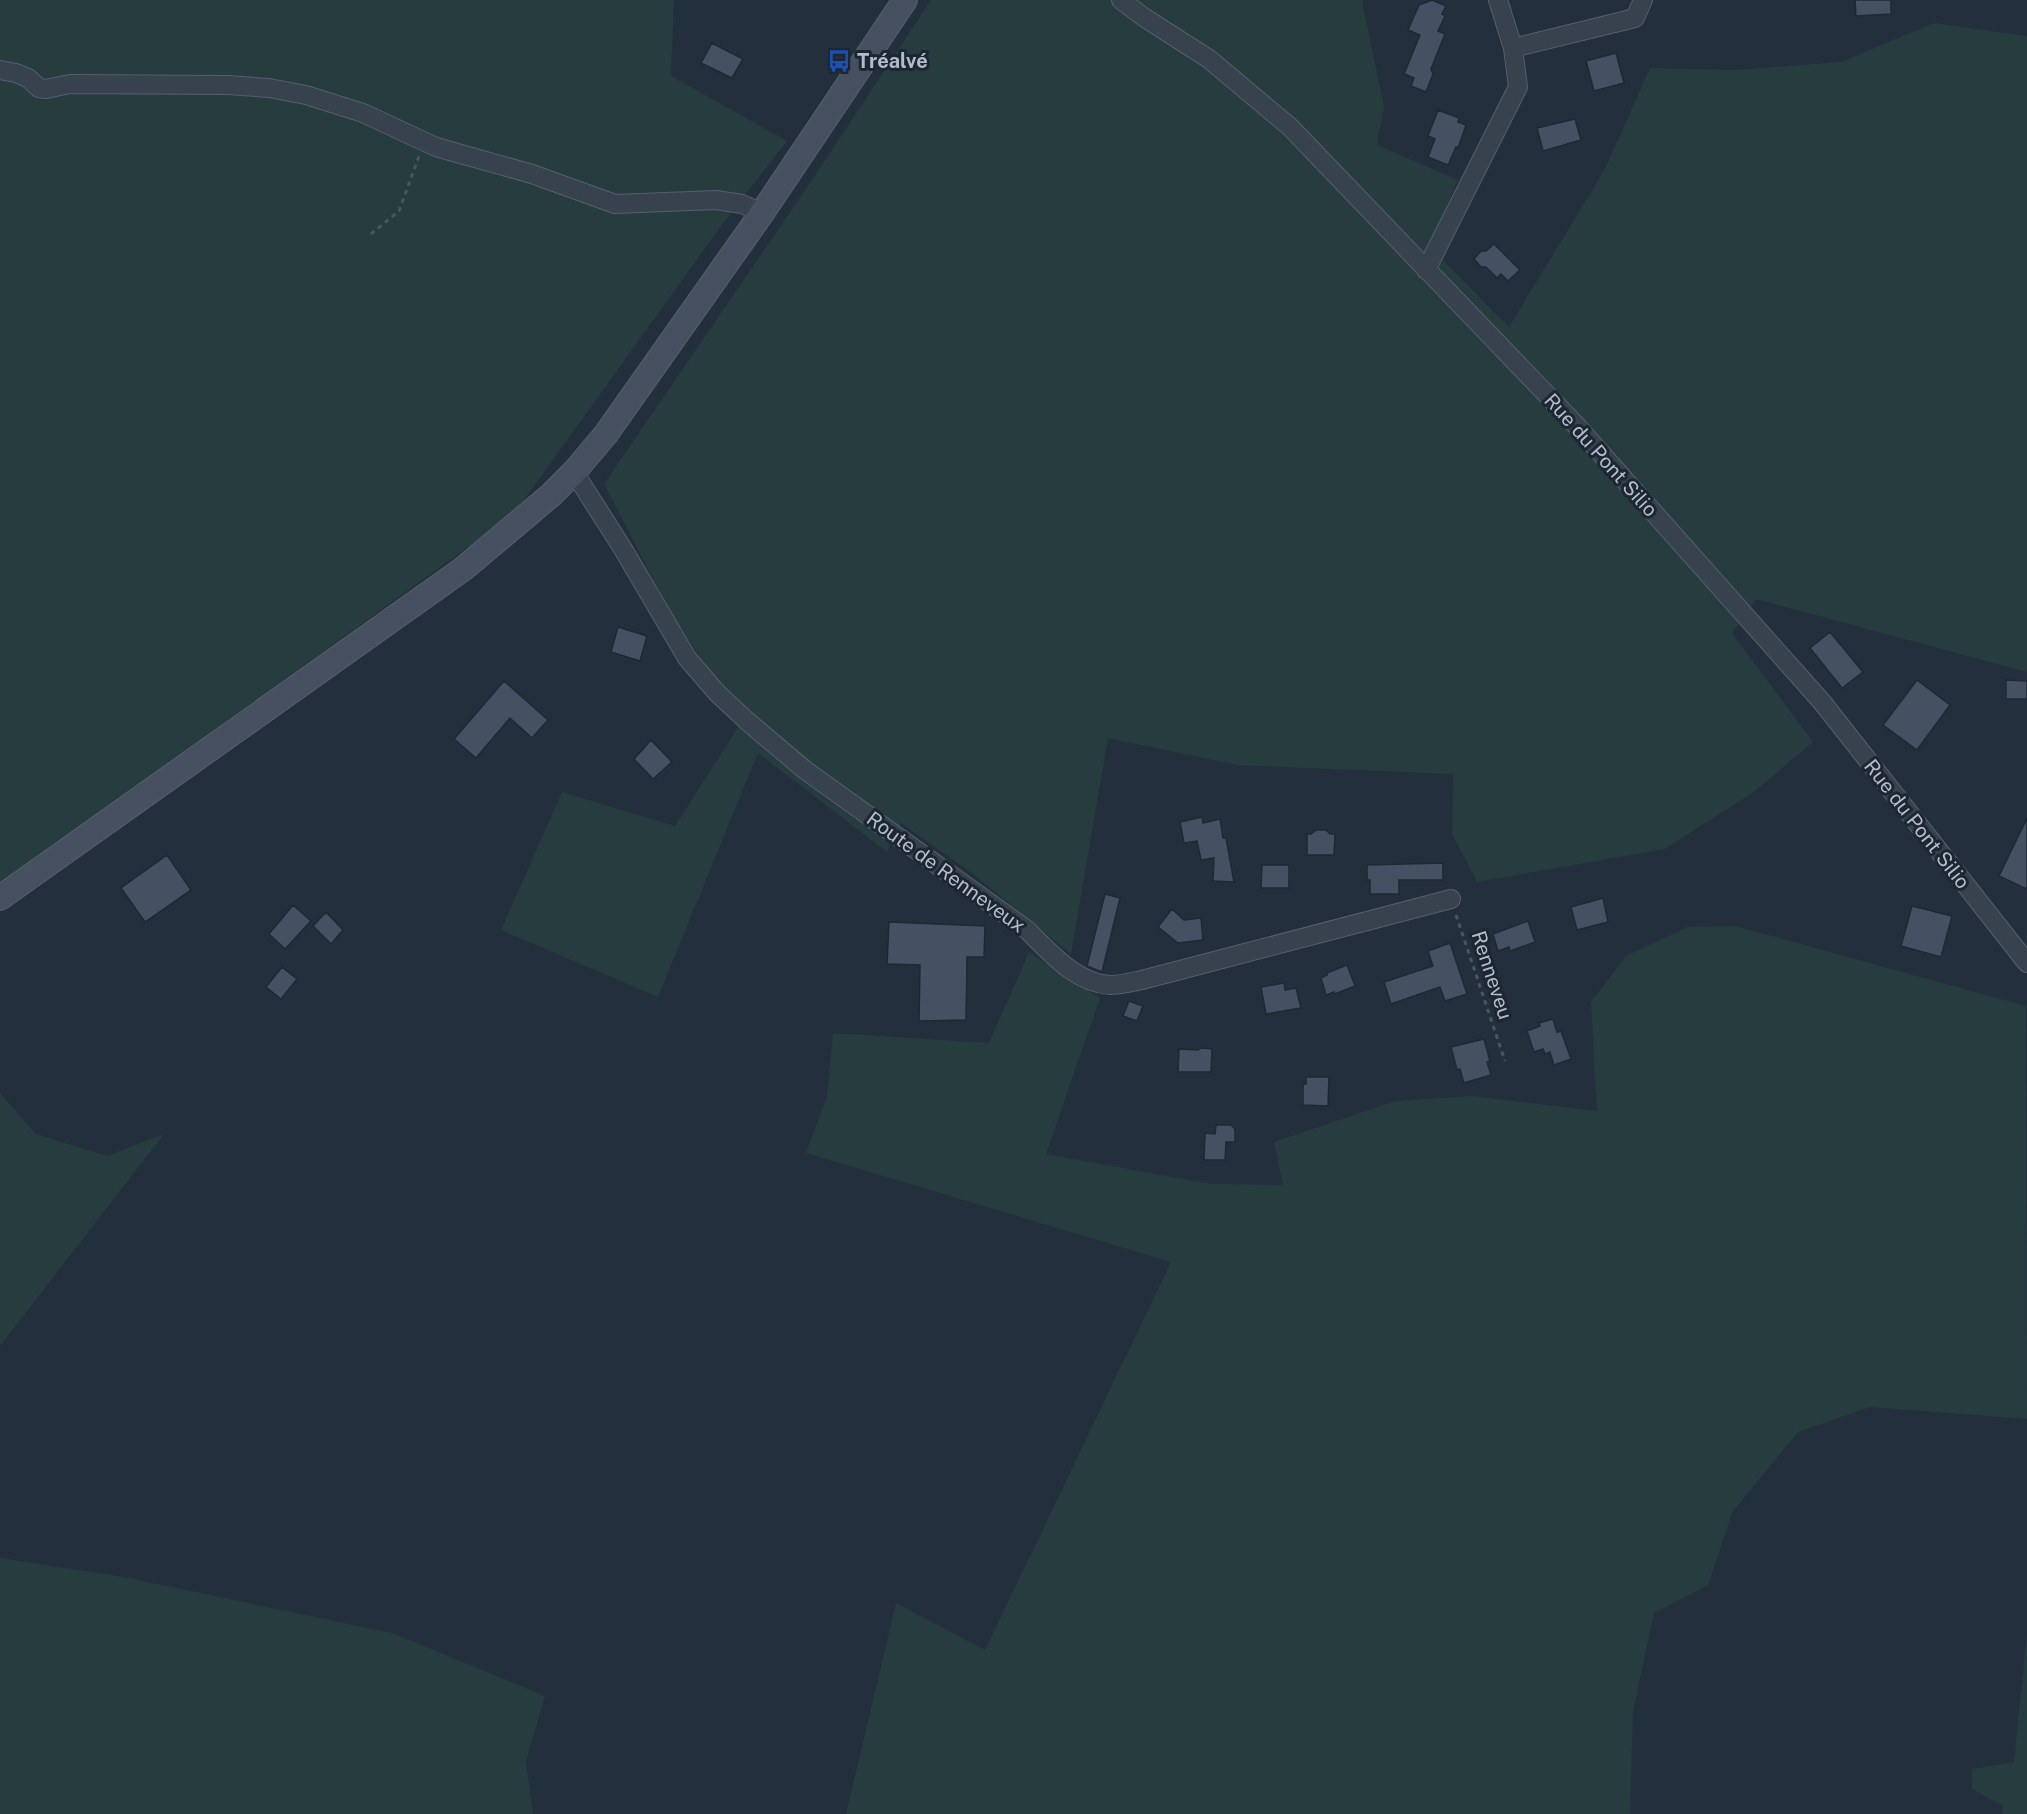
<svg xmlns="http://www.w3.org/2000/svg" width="2027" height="1814" font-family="'Public Sans',sans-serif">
	<rect width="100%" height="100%" fill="#242f3e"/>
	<path fill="#263c3f" d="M0,0H674L671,76L787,141L721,226L514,514L0,884Z
		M931,0H1363V6L1384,106L1377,145L1458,180L1429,246L1509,327L1605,169L1650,68L1733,70L1841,62L1934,23L2027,36V672L1756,599L1732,633L1813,742L1755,791L1665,849L1477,882L1452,834L1453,774L1237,765L1108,738L1071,954L972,873L901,823L887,852L758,753L658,997L501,930L562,792L675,826L747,713L708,670L668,608L604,484L810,183Z
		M1735,926L2026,1006L2027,1419L1870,1407L1798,1432L1733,1511L1708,1585L1654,1613L1633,1712L1630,1814H846L896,1603L985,1650L1171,1262L806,1153L827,1096L833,1033L989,1043L1029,952L1100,998L1046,1154L1211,1184L1283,1185L1274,1142L1396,1101L1471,1096L1597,1111L1591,1002L1626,956L1688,927Z
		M0,1093L36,1134L107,1156L164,1134L0,1346Z
		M0,1558L124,1577L392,1633L545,1696L526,1761L533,1814H0Z
		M2027,1632V1814H2002L2003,1806L1972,1789V1769L2014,1762Z"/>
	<path fill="#455162" stroke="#1f2835" stroke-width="1.5" d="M1432,0L1446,6L1442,14L1445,16L1438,31L1445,34L1431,69L1433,74L1426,92L1411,86L1414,78L1404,74L1420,35L1408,30L1419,5Z
		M1855,0H1891V14L1856,16Z
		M712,43L743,59L732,78L701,63Z
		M1616,53L1624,83L1594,91L1586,61Z
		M1438,110L1459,118L1458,122L1466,125L1458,148L1456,147L1448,165L1428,157L1435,139L1428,136Z
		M1575,119L1581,140L1543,151L1537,128Z
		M1494,244L1520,270L1508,281L1501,274L1497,278L1486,267H1481L1474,259L1481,251H1486Z
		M618,627L647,636L640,661L611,652Z
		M1830,632L1863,672L1842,688L1810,648Z
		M1917,680L1950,705L1917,750L1883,725Z
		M2006,680L2027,681V699H2006Z
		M504,681L548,720L532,738L510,718L476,758L454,739Z
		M651,740L672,762L653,779L634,759Z
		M1202,817L1203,823L1220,819L1223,838H1226L1234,882L1213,881L1214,858L1201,860L1197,841L1184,843L1180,822Z
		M2027,818V889L1999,876Z
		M1316,830H1326L1330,834H1335L1334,855H1307V834H1311Z
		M167,855L191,890L145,922L121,888Z
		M1443,863V880H1399V894H1370V880H1367V865Z
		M1262,865H1289V888H1261Z
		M1105,894L1120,898L1102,972L1087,966Z
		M1603,898L1608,922L1577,930L1571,907Z
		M293,905L311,921L285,949L269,934Z
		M1912,906L1952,916L1941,957L1901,946Z
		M1172,909L1184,920L1201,918L1203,940L1178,943L1158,927Z
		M326,912L343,930L331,944L313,926Z
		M1528,921L1535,942L1510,951L1509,947L1498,951L1493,934Z
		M889,922L985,926L984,957H967L966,1020L919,1021L920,965L887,964Z
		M1450,943L1467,994L1445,1001L1440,987L1391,1004L1384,982L1433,966L1428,951Z
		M1347,965L1355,986L1335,994L1334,992L1326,995L1321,978L1327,975V973Z
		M282,967L297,979L281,999L266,987Z
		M1284,983L1285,990L1296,988L1301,1008L1266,1014L1261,987Z
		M1129,1001L1143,1006L1137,1021L1123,1016Z
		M1553,1019L1557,1032L1561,1031L1571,1059L1554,1065L1550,1052L1545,1054L1543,1049L1534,1052L1527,1031L1540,1026L1539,1023Z
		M1484,1039L1490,1061L1487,1062L1491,1075L1464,1083L1460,1069L1457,1070L1451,1047Z
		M1201,1048L1212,1049L1211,1072H1178L1179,1049L1198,1050Z
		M1306,1077H1329L1328,1106L1303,1105V1084H1306Z
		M1216,1125H1231L1235,1129V1142H1226L1225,1160H1204L1205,1133L1215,1134Z"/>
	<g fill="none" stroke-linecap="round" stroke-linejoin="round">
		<g stroke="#565f6c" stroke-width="20">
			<path id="street" d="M1121,0L1145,18L1209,59L1290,127L1575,424L1822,702L2027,963
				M1513,48L1635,18L1643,0
				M0,70L16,73L28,78L39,88L46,89L70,84L228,85L269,88L306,95L363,113L436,147L532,174L615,204L716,200L742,204L762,213
				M1426,270L1518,87L1513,48L1498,0
				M574,472L623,549L687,658L717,693L747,721L805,770L1026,929C1049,951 1075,983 1110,985C1120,985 1132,982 1142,980L1451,899"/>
		</g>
		<g stroke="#565f6c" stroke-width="26">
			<path id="secondary" d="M0,898L463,569L551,495L574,472L606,434L762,213L905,0"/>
		</g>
		<path stroke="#44595c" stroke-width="3" stroke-dasharray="4.5 4.5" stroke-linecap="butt" d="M371,234L399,211L419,156
			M1456,915L1505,1061"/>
		<use href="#street" stroke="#38414e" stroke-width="18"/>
		<use href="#secondary" stroke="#465061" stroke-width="24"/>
	</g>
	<defs>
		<g id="bus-bare" transform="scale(1.8)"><path d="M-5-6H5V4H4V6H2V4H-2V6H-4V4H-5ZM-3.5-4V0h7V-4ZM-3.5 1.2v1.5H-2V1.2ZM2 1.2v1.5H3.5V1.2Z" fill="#1a4fb4" stroke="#1d2633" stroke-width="2.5" paint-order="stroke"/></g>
	</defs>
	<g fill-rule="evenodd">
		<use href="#bus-bare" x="839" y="61"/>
	</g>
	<g text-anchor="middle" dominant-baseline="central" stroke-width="6" stroke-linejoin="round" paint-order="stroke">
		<g font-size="20" font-weight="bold" fill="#b4bcc9" stroke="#1d2633" text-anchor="start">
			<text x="857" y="61">Tréalvé</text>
		</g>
		<g font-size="20" fill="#b4bcc9" stroke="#1d2633">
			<text transform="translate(1601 455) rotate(48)">Rue du Pont Silio</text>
			<text transform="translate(1917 824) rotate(52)">Rue du Pont Silio</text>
			<text transform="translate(946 872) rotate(36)">Route de Renneveux</text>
			<text transform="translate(1492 975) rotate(72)">Renneveu</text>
		</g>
	</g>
</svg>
